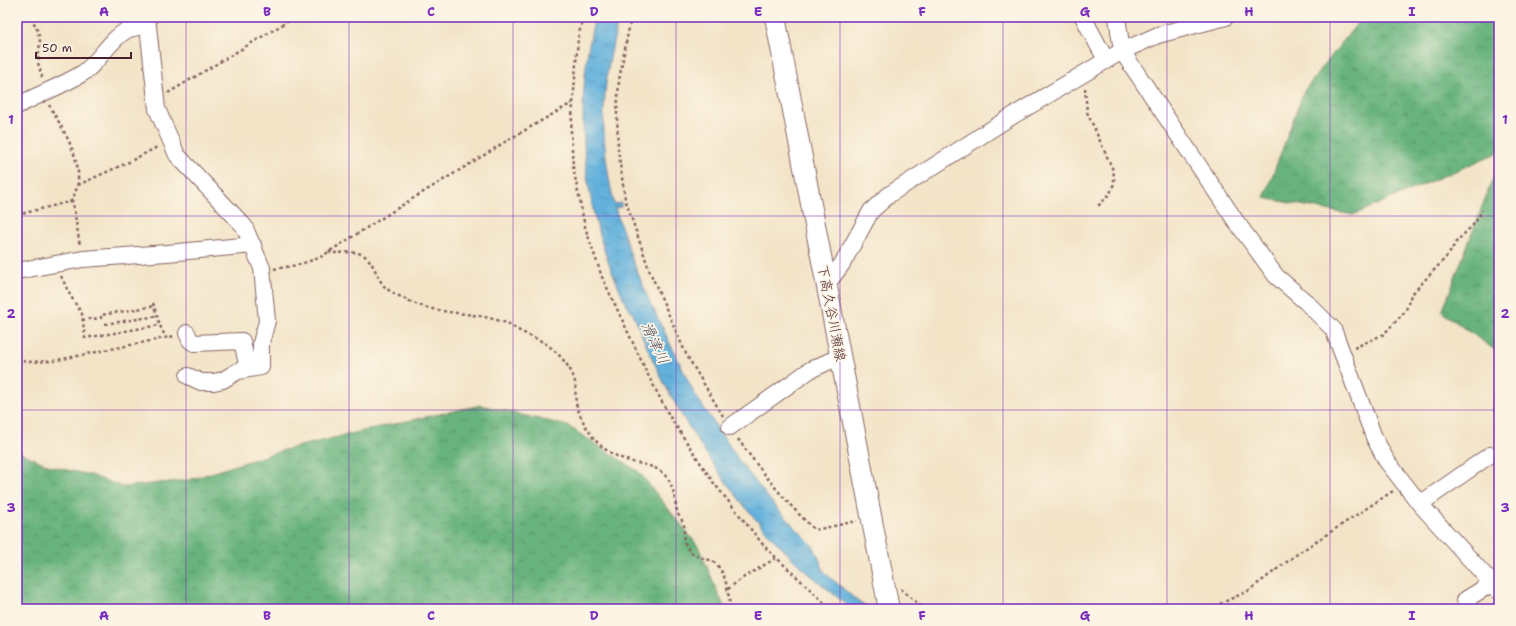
<svg xmlns="http://www.w3.org/2000/svg" width="1516" height="626" font-family="'Shantell Sans','Klee One',sans-serif">
	<defs>
		<pattern id="forest-crowns" width="20" height="18" patternUnits="userSpaceOnUse"><rect width="20" height="18" fill="#67b37d"/><path d="M2 6a3 3 0 1 1 6 0M12 15a3 3 0 1 1 6 0" fill="none" stroke="#579167"/></pattern>
		<pattern id="water-ripples" width="26" height="14" patternUnits="userSpaceOnUse"><rect width="26" height="14" fill="#62b1dc"/><path d="M2 4q2-2 4 0t4 0M15 11q2-2 4 0t4 0" fill="none" stroke="#538fb3"/></pattern>
	</defs>
	<rect width="100%" height="100%" fill="#fcf5e5"/>
	<filter id="ink" filterUnits="userSpaceOnUse"><feTurbulence type="fractalNoise" baseFrequency=".025" numOctaves="2"/><feDisplacementMap in="SourceGraphic" scale="8" xChannelSelector="R" yChannelSelector="G"/><feConvolveMatrix kernelMatrix="1 2 1 2 8 2 1 2 1" color-interpolation-filters="sRGB"/></filter>
	<filter id="wash" filterUnits="userSpaceOnUse"><feTurbulence type="fractalNoise" baseFrequency=".012" numOctaves="4" result="noise"/><feDisplacementMap in="SourceGraphic" scale="16" xChannelSelector="R" yChannelSelector="G"/><feGaussianBlur stdDeviation="0.9" result="paint"/><feColorMatrix in="noise" values="0 0 0 0 0 0 0 0 0 0 0 0 0 0 0 0 0 1.4 0 .05"/><feComposite in="paint" operator="in"/></filter>
	<g filter="url(#wash)">
		<rect width="100%" height="100%" fill="#f3e4c8"/>
		<path fill="url(#forest-crowns)" stroke="#586954" d="M1362,17H1499V152L1353,215L1264,198L1304,91Z
			M1499,162V353L1442,312Z
			M1499,378V416L1492,411Z
			M481,405L568,426L639,472L698,546L725,609H17V451L50,466L90,475L123,487L189,480L284,450L371,429Z"/>
		<path fill="url(#water-ripples)" stroke="#566884" d="M595,17H619C610,54 602,93 604,132C605,156 609,180 614,204L621,203V207L615,208L632,259L649,300L694,393L740,462L774,505L814,547L825,573L860,603L873,609H852C832,593 812,577 794,560C741,509 693,441 660,375C650,355 642,335 633,314C624,303 620,289 614,276C581,199 574,98 595,17Z"/>
	</g>
	<g filter="url(#ink)">
		<g fill="none" stroke-linecap="round" stroke-linejoin="round">
			<g stroke="#856462" stroke-width="18">
				<path id="minor" d="M147,17L157,109L177,155L244,226L262,268L267,321L261,343V367L238,371L223,380L214,382H201L188,376
					M1083,17L1106,60
					M1117,17L1122,51L1235,220L1276,276L1306,302L1333,329L1374,437L1386,460L1420,504L1499,591
					M17,106C39,94 62,86 83,73C100,61 109,40 127,30C133,27 141,27 148,26
					M17,271L83,259L167,253L253,245
					M827,284L842,264L871,211L890,194L1009,118L1122,51L1158,35L1226,17
					M187,333L190,340L194,343L242,341L248,369
					M730,427L810,370L841,356
					M1420,504L1490,455
					M1465,600L1499,579"/>
			</g>
			<g stroke="#856462" stroke-width="22">
				<path id="major" d="M775,17L889,609"/>
			</g>
			<path stroke="#856462" stroke-width="2.5" stroke-dasharray="3 3" stroke-linecap="butt" d="M31,17L38,31L40,41L38,63L43,80
				M583,17L578,38L571,131L573,167L585,227L602,277L649,377L670,417L713,482L765,547L831,609
				M631,17L619,80L617,114L618,149L625,199L650,272L686,354L723,416
				M1085,88L1087,112L1113,170C1117,189 1109,195 1096,208
				M168,93L295,17
				M49,105C61,126 80,155 78,180C78,187 75,193 72,200L74,209L80,246
				M78,185L129,162L159,146
				M17,215L72,201
				M329,251L331,253C340,253 352,251 361,254C374,259 376,278 385,287C391,293 402,297 409,301C434,313 459,312 485,317C493,319 502,321 509,324C513,326 517,330 522,332C530,336 538,339 546,344C558,352 572,368 575,382C576,389 575,396 576,403C579,415 585,426 592,436C603,451 620,459 637,463C645,465 653,466 660,471C676,482 673,499 678,514C680,518 683,521 684,525C685,531 682,537 685,543C692,561 706,555 716,564C727,574 728,595 731,609
				M274,269L297,265L319,258L412,199L491,151L503,143L572,103
				M61,276L70,295L82,314L85,338L160,325
				M153,303L161,328L166,338
				M82,320L101,318V315L154,306
				M105,324L157,316
				M1354,348L1384,334L1397,320L1406,310L1411,295L1449,254L1456,242L1473,225L1479,217L1482,210
				M17,360L28,362L53,361L174,336
				M738,439C761,471 786,503 815,530L857,521
				M728,589L741,579L776,558
				M901,589L924,609
				M1209,609L1248,591L1300,552L1393,491"/>
			<use href="#minor" stroke="#fff" stroke-width="16"/>
			<use href="#major" stroke="#fff" stroke-width="20"/>
		</g>
	</g>
	<path fill="none" stroke="#7b2cbf" stroke-width="1" stroke-opacity="0.55" d="M186,17V609M349,17V609M513,17V609M676,17V609M840,17V609M1003,17V609M1167,17V609M1330,17V609M17,216H1499M17,410H1499"/>
	<g text-anchor="middle" dominant-baseline="central" stroke-width="3.5" stroke-linejoin="round" paint-order="stroke">
		<g font-size="14" fill="#4a1f2b" stroke="#fcf5e5">
			<text transform="translate(832 313) rotate(79)">下高久谷川瀬線</text>
		</g>
		<g font-size="15" font-style="italic" fill="#525269" stroke="#fcf5e5">
			<text transform="translate(655 343) rotate(64)">滑津川</text>
		</g>
	</g>
	<rect width="1516" height="626" fill="none" stroke="#fcf5e5" stroke-width="44"/>
	<path d="M36 52v6h95v-6" fill="none" stroke="#4a1f2b" stroke-width="2"/>
	<text x="42" y="52" font-size="12" fill="#4a1f2b" stroke="#fcf5e5" stroke-width="3" paint-order="stroke">50 m</text>
	<rect x="22" y="22" width="1472" height="582" fill="none" stroke="#7b2cbf" stroke-width="1.5"/>
	<g font-size="13" text-anchor="middle" font-weight="bold" fill="#7b2cbf">
		<text x="104" y="16">A</text>
		<text x="267" y="16">B</text>
		<text x="431" y="16">C</text>
		<text x="594" y="16">D</text>
		<text x="758" y="16">E</text>
		<text x="922" y="16">F</text>
		<text x="1085" y="16">G</text>
		<text x="1249" y="16">H</text>
		<text x="1412" y="16">I</text>
		<text x="11" y="124">1</text>
		<text x="1505" y="124">1</text>
		<text x="11" y="318">2</text>
		<text x="1505" y="318">2</text>
		<text x="11" y="512">3</text>
		<text x="1505" y="512">3</text>
		<text x="104" y="620">A</text>
		<text x="267" y="620">B</text>
		<text x="431" y="620">C</text>
		<text x="594" y="620">D</text>
		<text x="758" y="620">E</text>
		<text x="922" y="620">F</text>
		<text x="1085" y="620">G</text>
		<text x="1249" y="620">H</text>
		<text x="1412" y="620">I</text>
	</g>
</svg>
